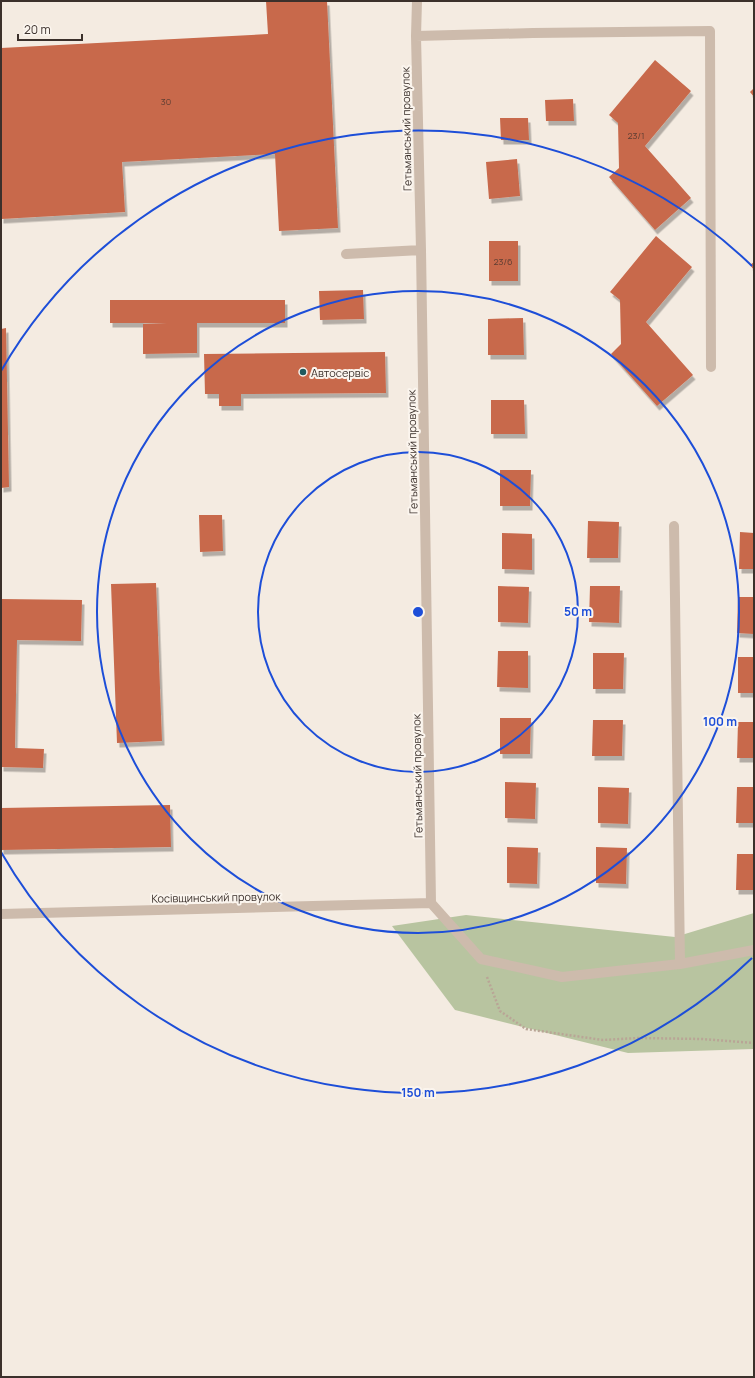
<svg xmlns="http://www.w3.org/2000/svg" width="755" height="1378" font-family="Manrope,sans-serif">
	<defs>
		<filter id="shadow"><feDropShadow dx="2.5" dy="4.5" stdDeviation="0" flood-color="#0004"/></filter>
	</defs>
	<rect width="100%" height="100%" fill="#f4ebe1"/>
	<path fill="#b8c4a0" d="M754,913V1049L628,1053L455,1010L392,926L466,915L675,937Z"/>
	<path fill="#c8694b" filter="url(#shadow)" d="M266,1H327L338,228L279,231L275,154L122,162L125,212L1,219V48L268,34Z
		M655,60L691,91L645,146L691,198L655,230L609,177L619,168L618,123L609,115Z
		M754,88V97L750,92Z
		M573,99L574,121H546L545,100Z
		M500,118H528L529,140H501Z
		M517,159L520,196L489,199L486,162Z
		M656,236L692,267L646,322L693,375L657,406L611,354L621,344L620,300L610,292Z
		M489,241H518V281H489Z
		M754,262V270L750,265Z
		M363,290L364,319L320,320L319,291Z
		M110,300H285V323H197V353L143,354V324L167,323H110Z
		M523,318L524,355H488V319Z
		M6,328L9,487L1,488V329Z
		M385,352L386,393L241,394V406H219V394H205L204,354Z
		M491,400H524L525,434H491Z
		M500,470H531L530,506H500Z
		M199,515H222L223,551L200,552Z
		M588,521L619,522L618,558H587Z
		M740,532L754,533V569H739Z
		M502,533L532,534V570L502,569Z
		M156,583L162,741L117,743L111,584Z
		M498,586L529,587L528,623L498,622Z
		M590,586H620L619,623L589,622Z
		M738,597H754V634L737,633Z
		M1,599L82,600L81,641L17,640L15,748L44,749L43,768L1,767Z
		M498,651H528V688L497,687Z
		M593,653H624L623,689H593Z
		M738,657H754V693H738Z
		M500,718H531L530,754H500Z
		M593,720H623L622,756H592Z
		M738,722H754V758H737Z
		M505,782L536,783L535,819L505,818Z
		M598,787L629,788L628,824L598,823Z
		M737,787H754V823H736Z
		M170,805L171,847L1,850V808Z
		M507,847L538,848L537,884L507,883Z
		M596,847L627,848L626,884L596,883Z
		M737,854H754V890H736Z"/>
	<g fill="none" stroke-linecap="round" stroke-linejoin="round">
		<path stroke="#b9a596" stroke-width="2.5" stroke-dasharray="2 2" stroke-linecap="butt" d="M487,977L500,1011L526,1029L603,1040L638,1038L702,1039L754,1043"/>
		<path stroke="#cdbbac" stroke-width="10" d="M417,1L416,36L421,250L431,903
			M416,36L533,33L710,31L711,367
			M346,254L421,250
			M674,526L680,964
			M431,903L481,959L562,977L680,964L754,950
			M1,914L431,903"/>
	</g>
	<g fill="none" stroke="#1d4ed8" stroke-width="2">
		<circle cx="418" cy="612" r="160"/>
		<circle cx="418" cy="612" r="321"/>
		<path d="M752 958A481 481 0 0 1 1 852M1 371A481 481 0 0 1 752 266"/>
	</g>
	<circle fill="#1f5a5e" stroke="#fbf5ee" stroke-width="1.5" cx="303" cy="372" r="4"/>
	<g text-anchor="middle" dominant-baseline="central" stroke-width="4" stroke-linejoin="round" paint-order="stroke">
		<g font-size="9" fill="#5e3e33">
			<text x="166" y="101">30</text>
			<text x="636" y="135">23/1</text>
			<text x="503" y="261">23/6</text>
		</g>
		<g font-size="11" fill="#3b302b" stroke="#fbf5ee">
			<text transform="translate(406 129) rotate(-91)">Гетьманський провулок</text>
			<text transform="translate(412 452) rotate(-91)">Гетьманський провулок</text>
			<text transform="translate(417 776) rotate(-91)">Гетьманський провулок</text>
			<text transform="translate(216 897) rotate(-1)">Косівщинський провулок</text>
		</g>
		<g font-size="11" fill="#3b302b" stroke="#fbf5ee" text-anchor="start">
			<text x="311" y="372">Автосервіс</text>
		</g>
	</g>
	<circle cx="418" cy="612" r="6" fill="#1d4ed8" stroke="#fbf5ee" stroke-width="2"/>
	<g font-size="12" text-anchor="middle" font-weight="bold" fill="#1d4ed8" stroke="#fbf5ee" stroke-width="4" stroke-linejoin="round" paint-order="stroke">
		<text x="578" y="616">50 m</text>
		<text x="720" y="726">100 m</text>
		<text x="418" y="1097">150 m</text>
	</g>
	<rect width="755" height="1378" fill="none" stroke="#3b302b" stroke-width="4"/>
	<path d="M18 34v6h64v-6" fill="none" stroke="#3b302b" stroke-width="2"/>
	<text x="24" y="34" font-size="12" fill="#3b302b" stroke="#fbf5ee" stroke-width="3" paint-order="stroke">20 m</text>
</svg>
